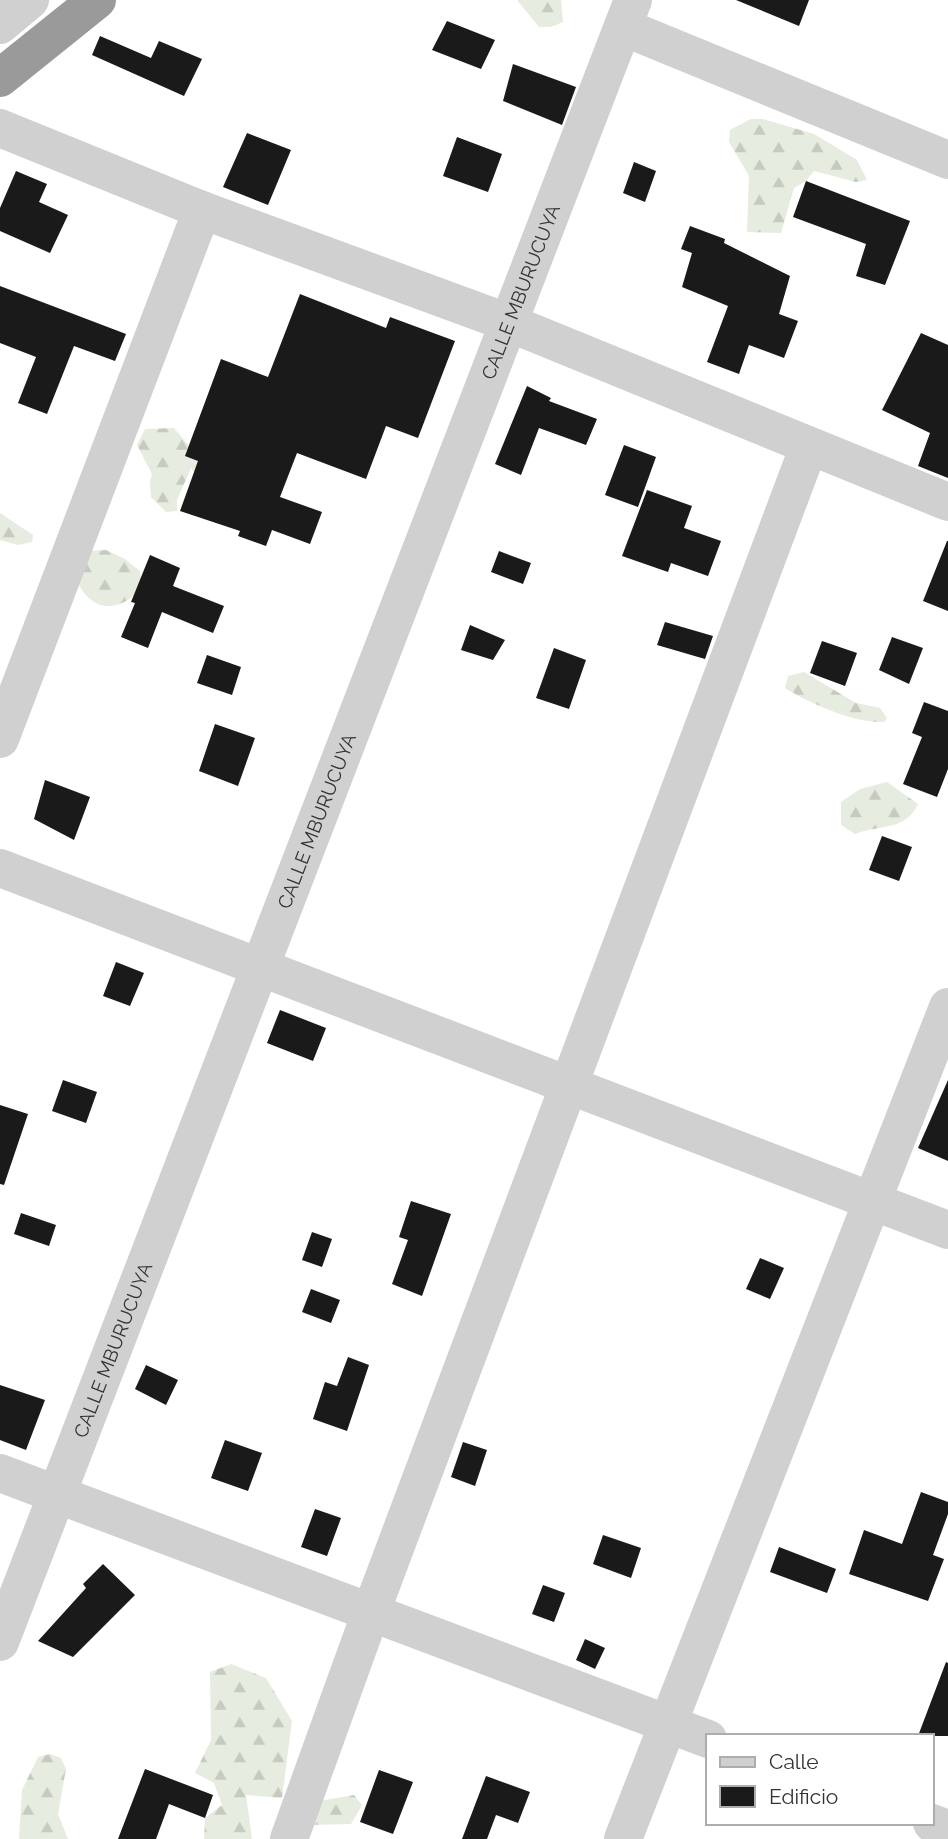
<svg xmlns="http://www.w3.org/2000/svg" width="948" height="1839" font-family="Raleway,sans-serif">
	<defs>
		<pattern id="forest-firs" width="22" height="20" patternUnits="userSpaceOnUse" patternTransform="scale(1.75)"><rect width="22" height="20" fill="#e6ecdf"/><path d="M5 1l3.5 6h-7zM16 11l3.5 6h-7z" fill="#c6cbc0"/></pattern>
	</defs>
	<rect width="100%" height="100%" fill="#fff"/>
	<path fill="url(#forest-firs)" d="M517,0H561L563,22L551,27H539Z
		M751,119H763L814,134L857,160L867,180L856,182L814,171L806,181L794,188L781,233L747,232L749,176L729,142L730,130Z
		M174,428L198,457L208,491L191,468L177,500V511L166,512L151,497L150,482L152,474L137,445L145,429Z
		M0,513L33,535L32,542L18,545L0,540Z
		M106,550L125,559L140,571C140,575 142,579 141,583C137,600 111,612 96,603C83,596 79,585 72,572L90,551Z
		M804,672L856,703L880,708L887,718L884,722C853,723 811,704 785,688L788,676Z
		M887,782L918,804C905,831 882,824 855,834L841,825V802L860,789Z
		M231,1664L266,1678L292,1721L282,1798L246,1795L252,1839H204L205,1818L222,1805L214,1783L195,1773L211,1740L210,1672Z
		M50,1754L61,1758L66,1769L58,1814L68,1839H19L22,1790L38,1757Z
		M354,1795L362,1805L351,1824L307,1825L319,1801Z"/>
	<path fill="#1a1a1a" d="M736,0H809L799,26Z
		M447,21L495,40L481,69L432,50Z
		M100,36L151,58L159,41L202,59L184,96L92,55Z
		M513,64L576,87L562,125L503,101Z
		M247,133L291,150L268,205L223,187Z
		M457,137L502,154L488,192L443,176Z
		M634,162L656,171L645,202L623,193Z
		M16,171L47,184L39,202L68,215L50,253L0,231V208Z
		M806,181L910,221L885,285L856,276L866,244L793,217Z
		M690,226L725,239L724,243L790,276L779,314L798,321L784,358L749,345L739,374L707,362L728,306L682,287L692,253L681,249Z
		M0,286L126,334L115,361L74,346L47,414L18,403L36,357L0,343Z
		M300,294L386,328L390,317L455,341L418,438L386,426L366,479L297,453L280,497L322,512L310,544L272,530L266,546L238,536L240,531L180,511L198,461L185,456L221,359L268,377Z
		M921,333L948,345V478L918,466L930,433L882,410Z
		M527,386L551,398L549,401L597,419L586,445L539,428L521,475L495,464Z
		M624,445L656,457L638,507L605,495Z
		M647,490L692,506L684,528L721,541L708,576L671,563L668,572L622,556Z
		M947,541H948V611L923,601Z
		M499,551L531,563L523,584L491,572Z
		M150,555L180,568L173,586L224,606L213,633L162,612L148,648L121,637L135,603L131,602Z
		M665,622L713,636L705,659L657,645Z
		M470,625L505,640L493,660L461,650Z
		M892,637L923,648L909,684L879,670Z
		M822,641L857,653L845,686L810,673Z
		M554,648L586,660L569,709L536,698Z
		M207,655L241,667L232,695L197,683Z
		M924,702L948,711V769L937,797L903,784L922,737L912,733Z
		M215,724L255,738L238,786L199,771Z
		M45,780L90,797L74,840L34,819Z
		M882,836L912,847L899,881L869,870Z
		M116,962L144,973L130,1006L103,996Z
		M280,1010L326,1028L313,1061L267,1043Z
		M63,1080L97,1092L86,1123L52,1111Z
		M948,1080V1161L918,1148Z
		M0,1105L28,1114L4,1185L0,1184Z
		M411,1201L451,1214L422,1296L392,1284L408,1240L399,1237Z
		M21,1213L56,1225L49,1246L14,1234Z
		M312,1232L332,1239L322,1267L302,1260Z
		M760,1258L784,1268L770,1299L746,1289Z
		M311,1289L340,1300L331,1323L302,1312Z
		M348,1357L369,1365L347,1431L313,1419L325,1382L337,1386Z
		M146,1365L178,1380L166,1405L135,1389Z
		M0,1385L45,1400L26,1450L0,1440Z
		M225,1440L262,1453L248,1491L211,1478Z
		M463,1442L487,1450L475,1486L451,1477Z
		M921,1492L948,1502V1514L933,1555L944,1559L928,1601L849,1574L864,1530L902,1544Z
		M315,1509L341,1518L327,1556L301,1547Z
		M603,1535L641,1548L631,1578L593,1564Z
		M779,1547L836,1569L827,1593L770,1572Z
		M103,1564L135,1595L73,1657L38,1641L86,1588L83,1584Z
		M543,1585L565,1593L554,1622L532,1614Z
		M585,1639L605,1648L595,1669L576,1660Z
		M946,1662L948,1663V1736H918Z
		M145,1769L213,1795L205,1818L169,1804L156,1839H118Z
		M379,1770L413,1782L393,1834L360,1822Z
		M486,1776L530,1792L518,1823L496,1815L487,1839H462Z"/>
	<g fill="none" stroke-linecap="round" stroke-linejoin="round">
		<g stroke="#d0d0d0" stroke-width="38">
			<path d="M0,25L30,0"/>
			<path d="M623,27L948,160"/>
			<path d="M0,128L202,210L509,323L948,502"/>
			<path d="M0,739L202,210"/>
			<path d="M0,868L948,1230"/>
			<path d="M0,1473L708,1739"/>
			<path id="s1" d="M0,1642L633,0"/>
			<path d="M932,1823L948,1829"/>
			<path d="M289,1839L371,1612L809,446"/>
			<path d="M623,1839L948,1007"/>
		</g>
		<path stroke="#9a9a9a" stroke-width="38" d="M0,78L97,0"/>
	</g>
	<g text-anchor="middle" dominant-baseline="central" stroke-width="7" stroke-linejoin="round" paint-order="stroke">
		<g font-size="19" fill="#333" stroke="#fff">
			<text stroke="none"><textPath href="#s1" startOffset="1447">CALLE MBURUCUYA</textPath></text>
			<text stroke="none"><textPath href="#s1" startOffset="880">CALLE MBURUCUYA</textPath></text>
			<text stroke="none"><textPath href="#s1" startOffset="313">CALLE MBURUCUYA</textPath></text>
		</g>
	</g>
	<rect x="706" y="1734" width="228" height="91" fill="#ffffff" stroke="#adadad" stroke-width="2"/>
	<rect x="720" y="1757" width="35" height="10" fill="#d0d0d0" stroke="#adadad" stroke-width="2"/>
	<text x="769" y="1769" font-size="21" fill="#333333">Calle</text>
	<rect x="720" y="1786" width="35" height="21" fill="#1a1a1a" stroke="#adadad" stroke-width="2"/>
	<text x="769" y="1804" font-size="21" fill="#333333">Edificio</text>
</svg>
